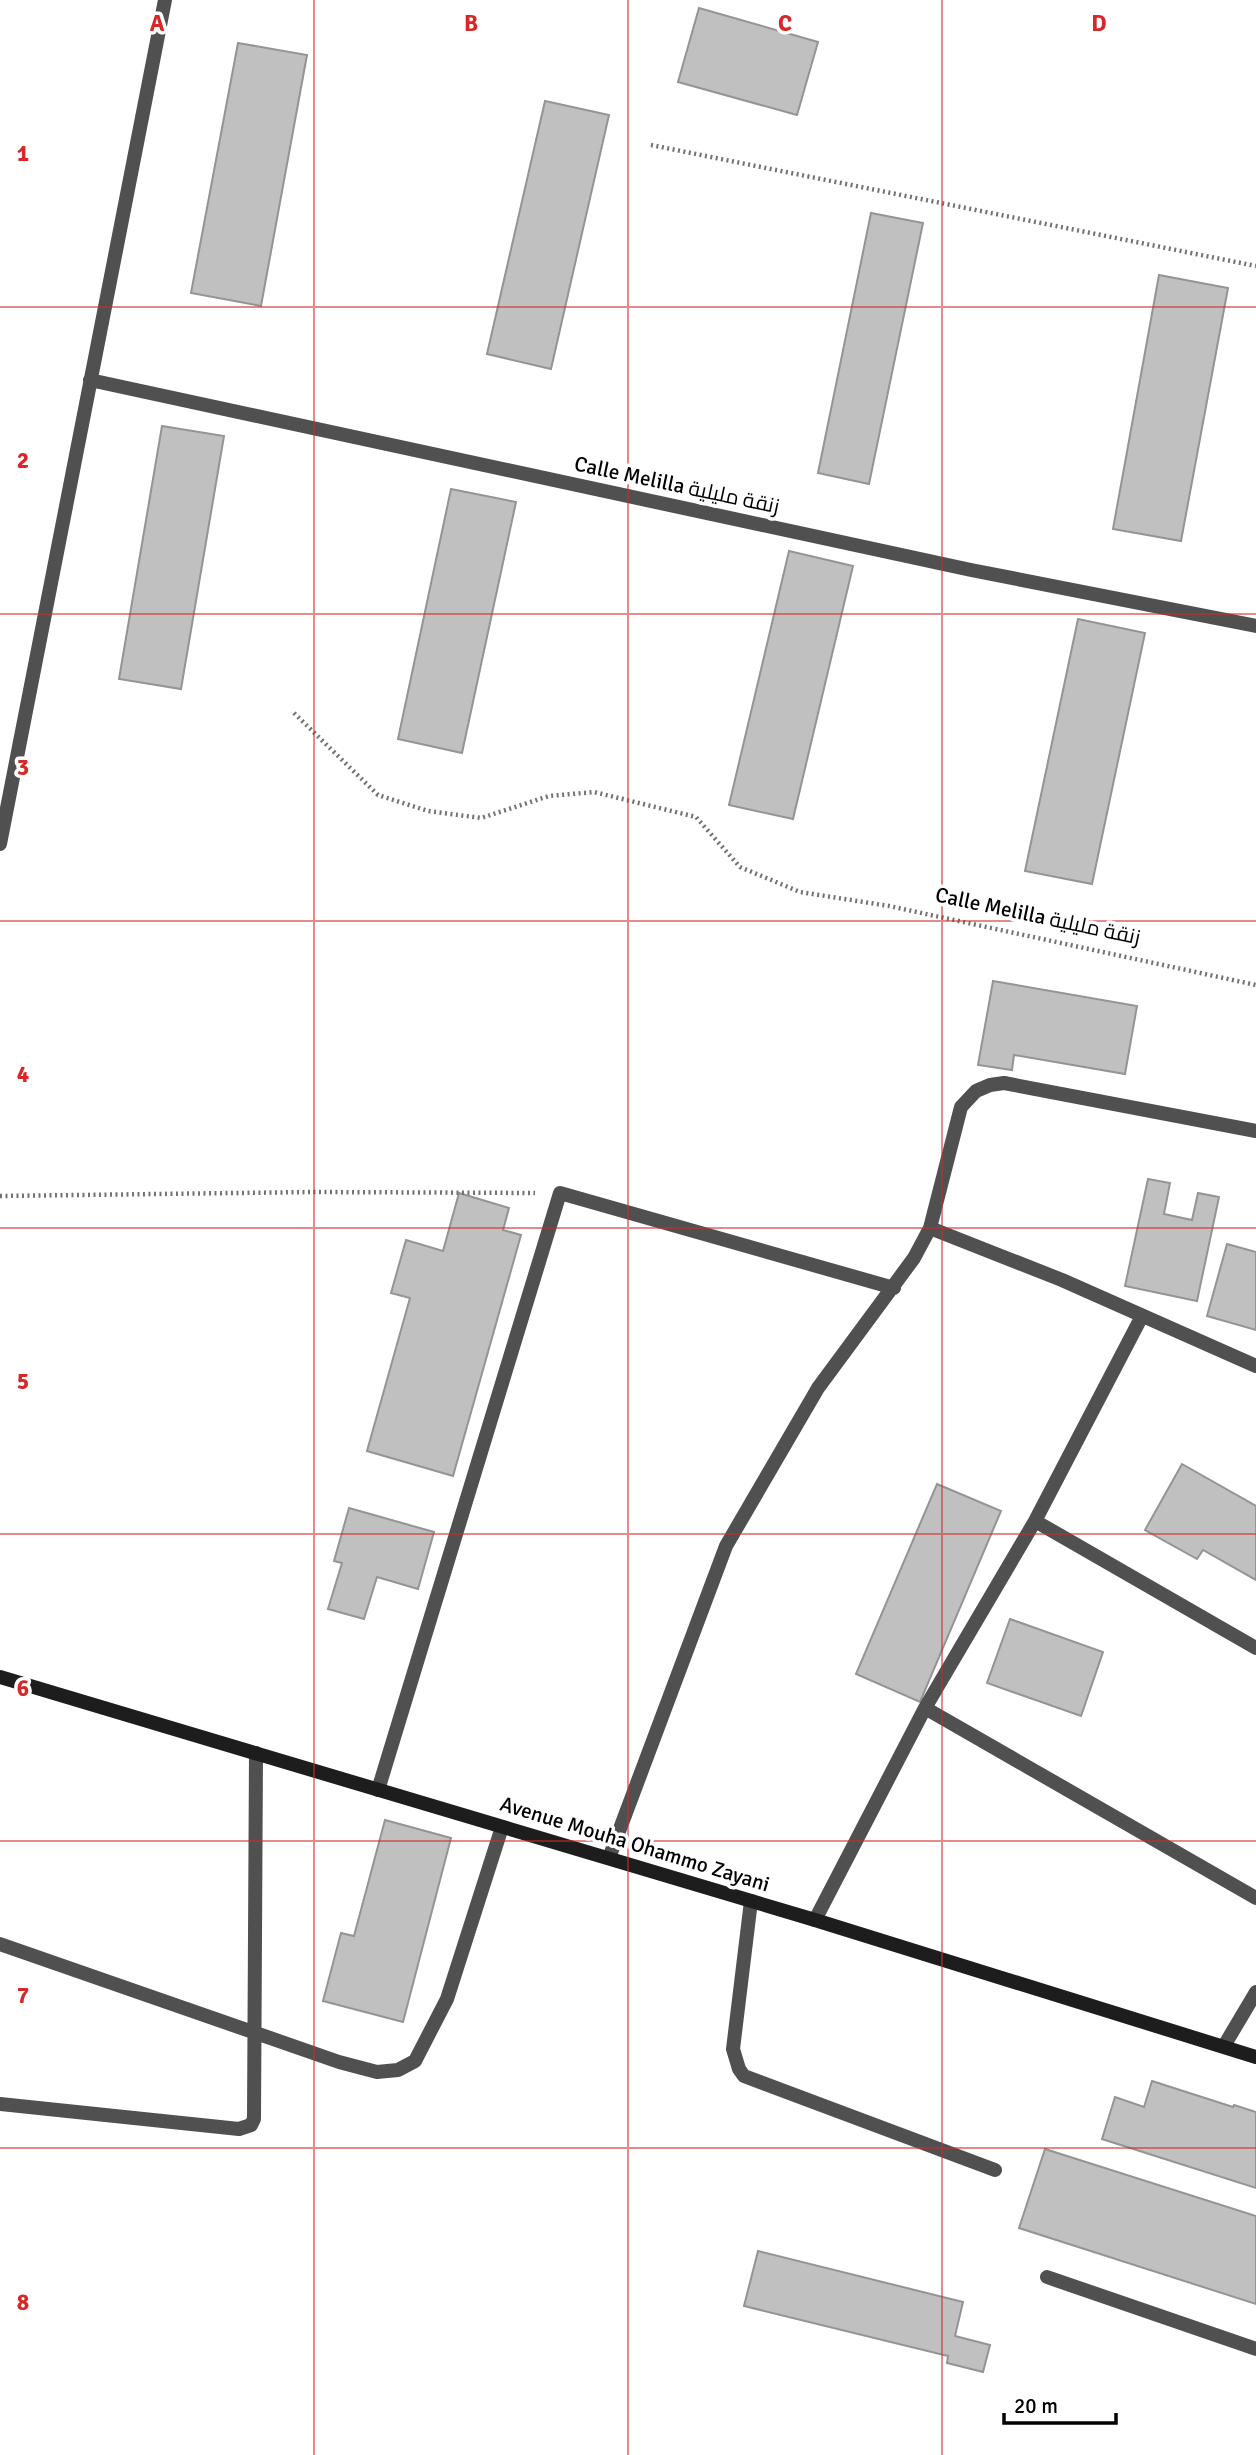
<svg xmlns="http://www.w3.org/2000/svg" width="1256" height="2455" font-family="Signika,Cairo,sans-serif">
	<rect width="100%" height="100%" fill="#fff"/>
	<path fill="#c0c0c0" stroke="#949494" stroke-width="2" d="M699,8L818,42L797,115L678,82Z
		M238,43L307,55L261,306L191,293Z
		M545,101L609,115L551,369L487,354Z
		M871,213L923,223L869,484L818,473Z
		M1159,275L1228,288L1181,541L1113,529Z
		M162,426L224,436L181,689L119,679Z
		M451,489L516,502L462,753L398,739Z
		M789,551L853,566L793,819L729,805Z
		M1078,619L1145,633L1092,884L1025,871Z
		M993,981L1137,1006L1125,1074L1014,1055L1012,1070L978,1065Z
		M1148,1179L1170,1183L1164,1214L1192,1220L1198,1193L1219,1197L1197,1301L1125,1286Z
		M459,1193L509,1208L503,1230L521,1235L453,1476L367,1451L410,1298L391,1293L406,1240L443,1251Z
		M1227,1244L1256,1252V1330L1207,1316Z
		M1182,1464L1256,1506V1580L1203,1550L1197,1559L1145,1530Z
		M937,1484L1001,1511L920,1702L856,1674Z
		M349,1508L434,1532L418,1589L377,1577L364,1619L328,1609L342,1563L334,1561Z
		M1010,1619L1103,1652L1081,1716L987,1683Z
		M385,1820L451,1838L403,2022L323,2001L341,1933L354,1936Z
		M1152,2081L1233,2107L1234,2105L1256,2112V2188L1102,2139L1115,2097L1144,2107Z
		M1045,2149L1256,2216V2304L1019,2228Z
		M758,2251L963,2302L955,2336L990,2345L983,2372L947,2363L948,2356L744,2306Z"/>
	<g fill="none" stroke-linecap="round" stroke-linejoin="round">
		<path stroke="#727272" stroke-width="4.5" stroke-dasharray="2 3.5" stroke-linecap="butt" d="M651,145L1256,266
			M294,713L378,795L428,811L481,818L549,796L594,792L696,817L740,867L800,892L889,906L1256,985
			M0,1196L313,1192L535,1193"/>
		<path stroke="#505050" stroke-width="14" d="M1047,2277L1256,2349"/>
		<path stroke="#505050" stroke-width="14" d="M90,380L971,570L1256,626
			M0,844L165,0
			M930,1228L1062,1280L1256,1366
			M1035,1521L1256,1648
			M925,1708L1256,1898
			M378,1790L560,1193L894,1288
			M609,1858L726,1546L818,1388L914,1258L930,1228L961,1107L976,1091L990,1085L1004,1083L1256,1131
			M751,1901L733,2049L739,2069L744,2076L995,2170
			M815,1920L925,1708L1035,1521L1142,1316
			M0,1944L339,2062L377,2072L398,2070L415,2061L447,1999L502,1827
			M1224,2046L1256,1992
			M0,2104L239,2129L251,2125L254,2119L256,1753"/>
		<path stroke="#1d1d1d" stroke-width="14" d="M0,1677L815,1920L1256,2057"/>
	</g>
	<path fill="none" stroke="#d62828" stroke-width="2" stroke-opacity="0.55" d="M314,0V2455M628,0V2455M942,0V2455M0,307H1256M0,614H1256M0,921H1256M0,1228H1256M0,1534H1256M0,1841H1256M0,2148H1256"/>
	<g text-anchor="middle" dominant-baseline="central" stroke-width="7" stroke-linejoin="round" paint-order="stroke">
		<g font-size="21" fill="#000" stroke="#fff">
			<text transform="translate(677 485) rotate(12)">Calle Melilla زنقة مليلية</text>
			<text transform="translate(1038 916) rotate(12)">Calle Melilla زنقة مليلية</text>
			<text transform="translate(635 1844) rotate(17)">Avenue Mouha Ohammo Zayani</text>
		</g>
	</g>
	<g font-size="23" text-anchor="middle" font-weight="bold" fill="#d62828" stroke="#fff" stroke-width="7" stroke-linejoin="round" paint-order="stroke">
		<text x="157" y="31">A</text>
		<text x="471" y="31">B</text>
		<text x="785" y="31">C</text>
		<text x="1099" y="31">D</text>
		<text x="23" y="161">1</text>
		<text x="23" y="468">2</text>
		<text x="23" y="775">3</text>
		<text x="23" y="1082">4</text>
		<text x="23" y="1389">5</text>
		<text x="23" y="1696">6</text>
		<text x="23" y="2003">7</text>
		<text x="23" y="2310">8</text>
	</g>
	<path d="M1004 2413v10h112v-10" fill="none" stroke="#000000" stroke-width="3.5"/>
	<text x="1014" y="2413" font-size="21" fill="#000000" stroke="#ffffff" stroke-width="5" paint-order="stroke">20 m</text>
</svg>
